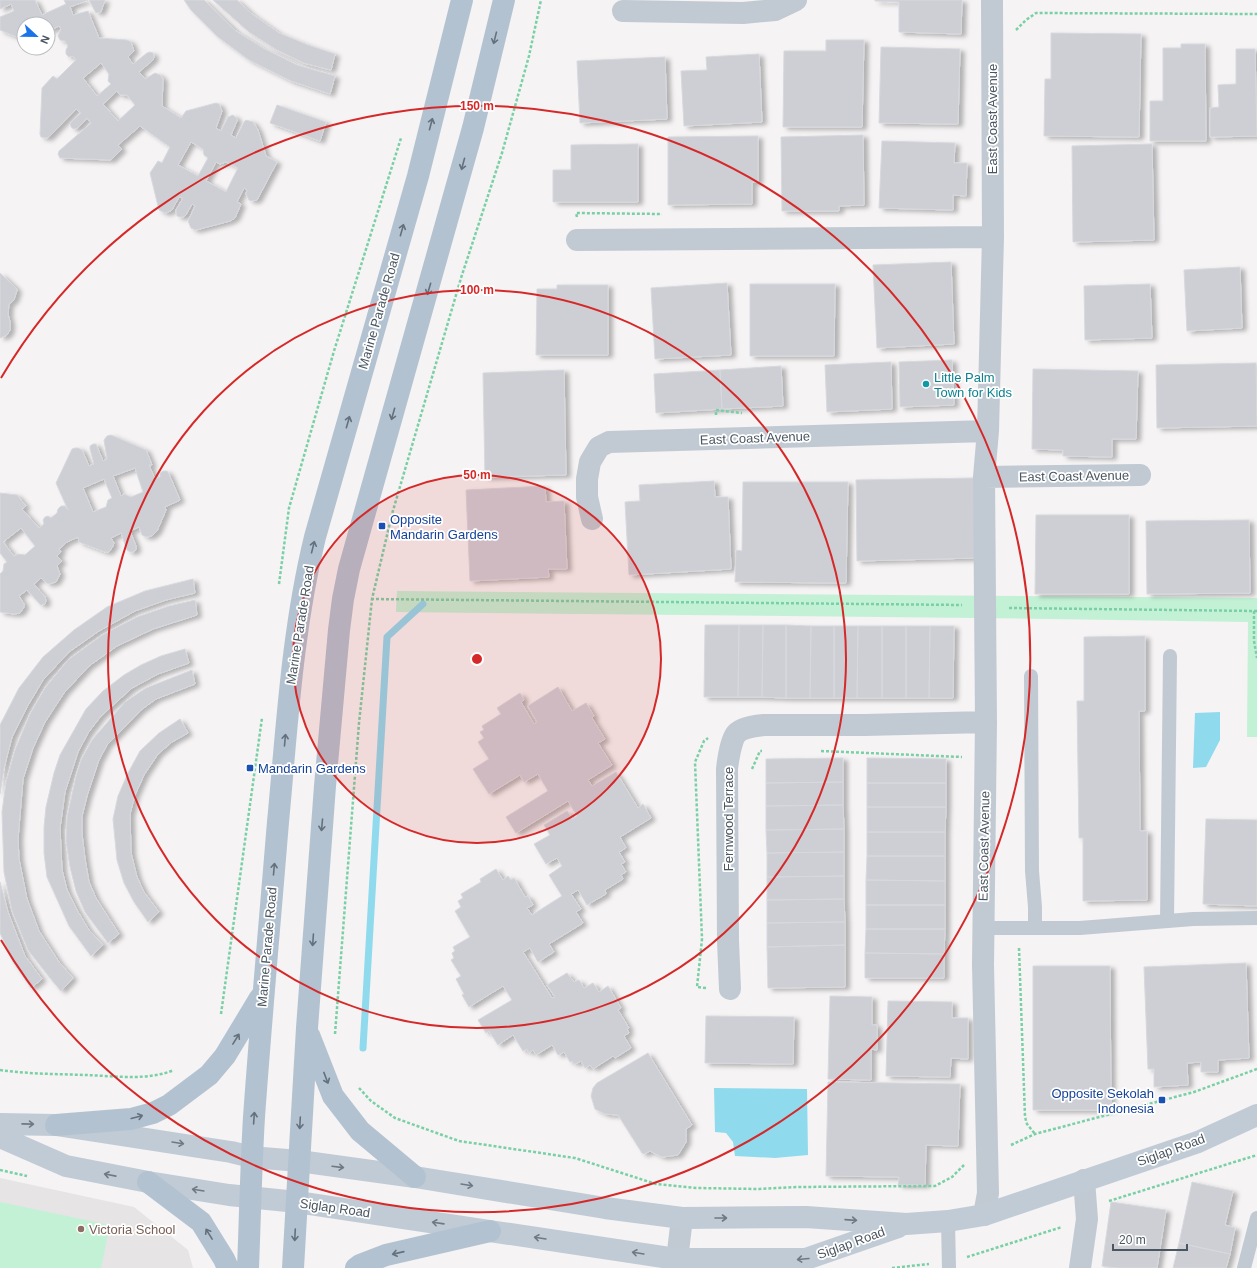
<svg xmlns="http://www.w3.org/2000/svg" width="1257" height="1268" font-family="Arial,sans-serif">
	<defs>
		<filter id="shadow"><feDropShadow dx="4.5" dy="2.5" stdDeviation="2" flood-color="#0004"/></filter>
	</defs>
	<rect width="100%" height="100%" fill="#f5f3f3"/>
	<path fill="#e6e4e5" d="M0,1178L134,1207L188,1250L193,1268H0Z"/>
	<path fill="#c3f1d5" d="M397,591L1257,598V737H1247L1248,622L977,618L396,612Z
		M0,1202L110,1225L101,1268H0Z"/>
	<path fill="#90daee" d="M1220,712V740L1206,767L1193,768L1195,713Z
		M714,1088L807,1089L808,1155L775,1158L735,1156L733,1142L726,1133L715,1132Z"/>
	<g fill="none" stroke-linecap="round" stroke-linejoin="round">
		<path stroke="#90daee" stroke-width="7" d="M363,1048L387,637L423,604"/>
	</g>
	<path fill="#cdcfd5" stroke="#d7d9de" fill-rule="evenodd" filter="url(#shadow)" d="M0,0H35L42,15L66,4L64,0H88L70,7L73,15L88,11L99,38L127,40L131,42L134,51L128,57L133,64L147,53L150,52L153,53L154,57L153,60L139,72L145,79L155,73L160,75L163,79L162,106L181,118L186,111L216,103L219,104L222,111L216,128L221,131L228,117L233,115L237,119V121L231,135L236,138L244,122L246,120L253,122L258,130L266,156L277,162L257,200L252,201L249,200L246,194L247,190L244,188L237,202L241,204L235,218L230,221L196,230L191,228L188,221L195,206L192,204L186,215L183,217H180L177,216L176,210L183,198L179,197L172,210L166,213L163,212L159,210L150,173L158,161L162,163L170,147L140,126L118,145L122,149L111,160L60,158L58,154L59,151L91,123L87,118L78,128L74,129L72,128L70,125L71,122L81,113L76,109L48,138L41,137L40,134L42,88L53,76L57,79L76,60L73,56L69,57L66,54V50L68,46L65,41L60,40L58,36L61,29L59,26L48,31V24H24V40L0,30V17L14,11L11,4L0,9ZM101,63L109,74L108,81L111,84L97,96L83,78ZM117,91L120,95H127L135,105L118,121L103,104ZM191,142L203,149L204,155L208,158L198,176L178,165ZM216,162L220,164L226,162L238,168L226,192L206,181Z
		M89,0H105L101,12L96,13Z
		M184,0H204L236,31L263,48L297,65L335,76L330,94L291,81L249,60L218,37L191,10Z
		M213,0H237L252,14L279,33L308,45L335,54L331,70L304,63L277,50L249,32Z
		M875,0H962L961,34L899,32V2L875,1Z
		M1051,33L1141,34L1139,137L1044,136L1045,79H1051Z
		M826,40H864L862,127H783L784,51H826Z
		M1181,44H1205L1206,141H1150V101H1163V48H1181Z
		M881,47L960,49L958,124L879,123Z
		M1236,49H1255L1257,136L1210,137V108L1219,107L1218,85L1236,84Z
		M759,54L762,122L684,126L681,71L707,70L706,57Z
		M665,57L667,119L580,123L577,61Z
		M277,105L326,122L320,141L270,123Z
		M863,135L864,205L839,206V211H782L781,137Z
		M758,136V182H752V204L668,205V137Z
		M882,141L955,143L954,163H967L966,196L953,195V210L879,208Z
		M638,144V202H553V170H571V145Z
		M1152,144L1154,240L1073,242L1072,146Z
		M951,262L954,344L877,348L873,265Z
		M1240,267L1242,328L1187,331L1184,270Z
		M0,273L15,287L17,290L14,300L9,304L8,314L10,322V330L7,335L0,338Z
		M727,283L731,355L655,359L651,288Z
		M750,284H835L834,356H750Z
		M1150,284L1152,338L1085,340L1084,286Z
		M557,285H608V355H536L537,289H557Z
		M952,360L954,405L900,407L899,362Z
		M891,362L892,409L827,412L825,365Z
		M1256,363L1257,426L1157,428L1156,365Z
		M781,366L783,406L722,409L720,370Z
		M1033,369L1138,371L1136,439H1112V457L1063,456V450L1032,449Z
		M564,370L566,475L485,477L483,373Z
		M720,370L722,409L656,413L654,374Z
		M111,435L146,450L152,465H149L155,479L160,477V473L163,471H167L169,474L180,500L165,507L166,510L157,531L153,535L148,537L144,536L142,535L139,527L130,531L136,546V550L133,552H130L127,550L121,533L111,538L114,543L113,546L109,552H105L79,542L78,537L67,542L59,549L61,552L57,556L62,561L57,566L60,574L56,582L48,584L41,578L34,584L45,597L46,601L45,604L41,605L39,603L27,590L19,596L24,604V607L20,613L14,614L0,612V574L3,571L4,564L7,562L0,553V493L17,495L26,506L22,509L39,528L44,524L43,520L45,517L48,516L51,518L57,513L58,509L61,506H65L68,510L56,483L72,449L75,448H78L82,450L89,466L94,464L90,449V446L93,444H96L103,461L107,459L104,440L107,436ZM135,468L143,492L131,497L124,494L121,496L113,476ZM104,479L112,498L108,500L106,507L93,512L83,488ZM21,528L35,546L25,555L18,554L14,556L3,542Z
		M974,478L975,558L857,561L856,480Z
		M714,481L715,497H728L731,569L629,575L625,502L640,501L639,485Z
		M743,482H848L846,583L735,582L736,550L742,551Z
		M545,486L546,502L564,501L567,569H548L549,577L470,581L466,490Z
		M1036,515H1129V594H1035Z
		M1249,520L1250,593L1147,594L1146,521Z
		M193,579L195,593L166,600L135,611L99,631L69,652L43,680L27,707L12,737L4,768L0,794V725L19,688L43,657L74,630L107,607L145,591Z
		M195,600L197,615L153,629L117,646L89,666L64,693L45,722L33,748L23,779L18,839L19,859L27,899L39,931L59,962L73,978L61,991L50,978L28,950L12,911L4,872L2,812L6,782L15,750L30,714L45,688L68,660L102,635L137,617L169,606Z
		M705,625H739L738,697H704Z
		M739,625H763L762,697H738Z
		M763,625H786V698L762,697Z
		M786,625L811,626L810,698H786Z
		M811,626H834V698H810Z
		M834,626H858L857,698H834Z
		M858,626H882V698H857Z
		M882,626H906V698H882Z
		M906,626H930L929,698H906Z
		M930,626H954L953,698H929Z
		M1145,636V711H1139L1140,831H1147V900L1083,901V838H1079L1077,701H1084V637Z
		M185,649L189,663L158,674L132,688L101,716L88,733L78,752L65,792L60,828L62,870L67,890L77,910L89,930L103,945L91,956L69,926L47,877L44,853V827L46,807L54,773L60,755L86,709L103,691L124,675L141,665L161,656Z
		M192,670L195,684L156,699L141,710L107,745L99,760L87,796L82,816V834L85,859L89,882L96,898L119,934L108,943L85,912L76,891L70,867L66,841L67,817L76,776L81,760L92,740L125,702L146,688Z
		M558,687L572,711L586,703L594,716L592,718L605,739L598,743L612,765L588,780L592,786L616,772L638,808L643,804L651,818L620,837L626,848L619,852L625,862L621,864L626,872L621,875L623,879L605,890L606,894L587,905L578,890L571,894L581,909L576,912L583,923L549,944L554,952L538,962L530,948L523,952L552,998L555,997L547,985L567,973L574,982L579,980L584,988L593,983L599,992L608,986L621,1008L618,1010L629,1028L627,1029L629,1033L624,1036L631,1048L615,1058L613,1056L593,1069L590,1065L585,1068L581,1061L575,1064L572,1061L570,1062L564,1052L558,1055L552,1045L536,1055L533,1050L529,1053L527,1049L523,1051L513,1035L498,1045L489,1031L486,1033L478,1020L512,1000L503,986L469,1007L462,995L464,994L456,979L461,976L451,960L454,958L452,953L455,951L453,947L470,937L455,911L461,907L458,901L463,898L461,894L481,882L480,879L496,869L503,880L508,876L511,880L514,878L525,897L528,896L533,905L527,908L532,915L562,896L549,875L562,866L557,858L546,864L534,844L550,835L544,825L567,811L573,819L577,816L568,801L516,833L506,817L548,791L538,774L524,782L520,775L489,794L473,769L489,759L478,742L484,738L480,732L484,730L482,726L501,714L497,708L520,693L524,700L521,702L534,724L537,722L528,706Z
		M180,719L188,733L172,742L158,754L144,775L135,795L130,814L131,853L137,877L144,892L159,912L148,922L134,902L124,883L117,860L113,819L118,796L128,773L140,751L159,733Z
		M843,758V782L766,783V759Z
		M867,758L946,759V783H867Z
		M843,782V805L766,806V783Z
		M867,783H946V807H867Z
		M843,805L844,829L766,830V806Z
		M867,807H946L945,832H867Z
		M1206,819L1257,820V906L1203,904Z
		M844,829V852L767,853L766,830Z
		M867,832H945V856H867Z
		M844,852V876L767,877V853Z
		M867,856H945V881L866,880Z
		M844,876V899L767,900V877Z
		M866,880L945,881V905H866Z
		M0,882L8,912L25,956L42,979L31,988L13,962L0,933Z
		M844,899L845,922L767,923V900Z
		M866,905H945V929H866Z
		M845,922V945L767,947V923Z
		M866,929H945L944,954L865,953Z
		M845,945V987L768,988L767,947Z
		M865,953L944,954V978H865Z
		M1246,963L1249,1058L1218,1060V1072H1201V1062L1187,1063L1188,1085L1154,1087V1069H1148L1144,967Z
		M1033,966H1110L1111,1110H1033Z
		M830,996L872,997V1025H877V1050L871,1049V1080L828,1079Z
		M888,1001L952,1002V1018H968V1059L951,1058L950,1077L886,1076Z
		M706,1016L794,1017L793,1064L705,1063Z
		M648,1053L692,1125L686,1129V1142L678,1155L662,1157L650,1151L644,1154L642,1153L618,1115L605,1114L595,1109L591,1096L593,1088L597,1083Z
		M828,1082L960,1084L958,1146L926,1145L925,1185H898L899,1177L826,1176Z
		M1192,1182L1233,1191L1225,1225L1235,1228L1230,1254L1179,1243Z
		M1111,1202L1166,1210L1157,1268H1118L1102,1266Z
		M1179,1243L1230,1254L1226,1268H1173Z"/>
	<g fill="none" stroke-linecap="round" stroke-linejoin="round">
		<path stroke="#7ad0a6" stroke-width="2.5" stroke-dasharray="3 2" stroke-linecap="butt" d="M1016,30L1026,20L1036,13L1257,14
			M577,217L576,213L662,214
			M716,415V410L742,413
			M279,584L289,508L334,351L401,138
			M371,599L962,605
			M1009,608L1257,611
			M1254,611V641L1257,658
			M821,751L962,757
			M752,769L760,751H762
			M1019,948L1025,1117L1027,1124L1035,1134
			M706,988L697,987L702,939L695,762L704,741L708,738
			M221,1014L262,718
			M335,1034L359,723L372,599L392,514L461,278L502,153L529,56L541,0
			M0,1070C28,1074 57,1074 86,1075C115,1076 147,1081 174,1070
			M359,1088L371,1101L395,1118L459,1141L575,1158L656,1184L697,1188L759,1189L796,1187L935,1186L952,1177L964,1165
			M1011,1145L1035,1134L1194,1092L1257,1069
			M0,1170L27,1176
			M1109,1201L1257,1155
			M967,1257L1062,1227
			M892,1268L929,1264"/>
		<path stroke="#c1cad2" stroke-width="14" d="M1031,676L1032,871L1035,907V928
			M1167,921L1170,656
			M983,928H1080L1193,919L1257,918
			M948,1221L949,1268
			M1244,1268L1257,1218"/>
		<path stroke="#c1cad2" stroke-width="22" d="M623,11L743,13L775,10L796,0
			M577,240L993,237
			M984,477L1140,475
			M592,519L587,497V479L590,462L599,447L609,442L988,431
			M730,989L728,941L727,769C728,760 731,741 736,734C742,727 756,726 764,725H865L986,722
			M984,1215L988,1193L983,965L986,722L984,477L988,431L993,237L992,0
			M676,1268L682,1218
			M1080,1268L1087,1219L1084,1180"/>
		<path stroke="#c1cbd6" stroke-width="22" d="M0,1124L56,1125L231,1152L252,1157L299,1161L415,1177L605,1208L682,1218L806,1217L906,1224L948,1221L984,1215L1198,1142L1257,1115
			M0,1137L66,1166L148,1182L229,1195L297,1202L676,1259H806L898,1227"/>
		<path stroke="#b3c2d1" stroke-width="22" d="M309,1035L333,1096L360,1131L415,1177
			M56,1125L131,1119L153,1113L169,1105L209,1075L225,1056L260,998
			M148,1182L201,1222L224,1259L228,1268
			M248,1268C250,1218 251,1167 254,1117C261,1019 270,920 278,822C287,727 292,631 315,537L418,176L462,0
			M293,1268L307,1028L325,786L339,630L343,599L349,569L473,128L504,0
			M356,1268L360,1265L386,1255L490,1231"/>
	</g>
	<defs><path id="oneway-shaft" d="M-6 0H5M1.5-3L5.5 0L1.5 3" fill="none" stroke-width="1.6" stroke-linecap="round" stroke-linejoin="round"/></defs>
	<g stroke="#64717d">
		<use href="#oneway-shaft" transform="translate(495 38) rotate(104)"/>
		<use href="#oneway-shaft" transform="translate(431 124) rotate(-75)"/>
		<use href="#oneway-shaft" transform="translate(463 164) rotate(105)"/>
		<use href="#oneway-shaft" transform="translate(402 230) rotate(-74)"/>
		<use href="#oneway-shaft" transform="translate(429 289) rotate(106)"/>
		<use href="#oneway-shaft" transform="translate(393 414) rotate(106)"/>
		<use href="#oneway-shaft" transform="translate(348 422) rotate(-74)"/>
		<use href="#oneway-shaft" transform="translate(313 547) rotate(-76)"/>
		<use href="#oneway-shaft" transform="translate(285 740) rotate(-85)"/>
		<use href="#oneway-shaft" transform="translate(322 825) rotate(95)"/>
		<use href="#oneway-shaft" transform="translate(274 869) rotate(-85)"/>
		<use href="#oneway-shaft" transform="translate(313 940) rotate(94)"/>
		<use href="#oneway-shaft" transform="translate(236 1039) rotate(-58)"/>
		<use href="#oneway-shaft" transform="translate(326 1078) rotate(69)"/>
		<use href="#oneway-shaft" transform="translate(137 1117) rotate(-15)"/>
		<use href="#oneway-shaft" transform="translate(254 1118) rotate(-86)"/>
		<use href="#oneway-shaft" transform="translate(300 1123) rotate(93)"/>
		<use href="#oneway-shaft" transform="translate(209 1234) rotate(-122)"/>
		<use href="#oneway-shaft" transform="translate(295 1235) rotate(93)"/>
		<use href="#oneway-shaft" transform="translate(398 1253) rotate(167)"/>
	</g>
	<g stroke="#6e7984">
		<use href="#oneway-shaft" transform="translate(28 1124) rotate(1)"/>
		<use href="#oneway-shaft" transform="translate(178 1143) rotate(9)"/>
		<use href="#oneway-shaft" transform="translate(338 1167) rotate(7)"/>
		<use href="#oneway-shaft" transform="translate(110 1175) rotate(-169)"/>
		<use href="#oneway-shaft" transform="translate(467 1185) rotate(9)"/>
		<use href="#oneway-shaft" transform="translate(198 1190) rotate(-171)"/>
		<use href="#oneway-shaft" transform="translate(721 1218)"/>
		<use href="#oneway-shaft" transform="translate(851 1220) rotate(4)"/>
		<use href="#oneway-shaft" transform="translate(438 1223) rotate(-172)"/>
		<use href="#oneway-shaft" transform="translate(540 1238) rotate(-171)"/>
		<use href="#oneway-shaft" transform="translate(638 1253) rotate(-171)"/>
		<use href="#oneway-shaft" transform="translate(803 1259) rotate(175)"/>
	</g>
	<circle cx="477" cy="659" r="184" fill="#d62828" fill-opacity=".12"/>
	<g fill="none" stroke="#d62828" stroke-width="2">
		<circle cx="477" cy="659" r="184"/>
		<circle cx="477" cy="659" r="369"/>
		<path d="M1 378A553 553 0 1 1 1 940"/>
	</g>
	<circle fill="#0f9aa8" stroke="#fff" stroke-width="1.5" cx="926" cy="384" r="4"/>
	<g fill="#1a4fb4" stroke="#fff" stroke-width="1.5">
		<rect x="378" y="522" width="8" height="8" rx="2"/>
		<rect x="246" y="764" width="8" height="8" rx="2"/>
		<rect x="1158" y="1096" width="8" height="8" rx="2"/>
	</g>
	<circle fill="#8d6e63" stroke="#fff" stroke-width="1.5" cx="81" cy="1229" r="4"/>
	<g text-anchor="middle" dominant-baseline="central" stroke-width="3.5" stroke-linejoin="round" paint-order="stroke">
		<g font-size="13" fill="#4a5661" stroke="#fff">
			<text transform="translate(992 119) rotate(-90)">East Coast Avenue</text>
			<text transform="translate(379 311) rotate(-74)">Marine Parade Road</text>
			<text transform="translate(755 438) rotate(-2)">East Coast Avenue</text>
			<text transform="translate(1074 476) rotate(-1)">East Coast Avenue</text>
			<text transform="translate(300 625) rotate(-81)">Marine Parade Road</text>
			<text transform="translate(728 819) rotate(-90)">Fernwood Terrace</text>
			<text transform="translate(984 846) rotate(-89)">East Coast Avenue</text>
			<text transform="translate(267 947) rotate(-85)">Marine Parade Road</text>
			<text transform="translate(1171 1150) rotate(-20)">Siglap Road</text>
			<text transform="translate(335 1208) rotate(8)">Siglap Road</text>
			<text transform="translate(851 1243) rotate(-20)">Siglap Road</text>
		</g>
		<g font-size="13" fill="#0d838f" stroke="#fff" text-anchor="start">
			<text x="934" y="377">Little Palm<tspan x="934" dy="15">Town for Kids</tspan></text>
		</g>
		<g font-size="13" fill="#164399" stroke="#fff" text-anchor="start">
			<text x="390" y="519">Opposite<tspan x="390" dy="15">Mandarin Gardens</tspan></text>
			<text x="258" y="768">Mandarin Gardens</text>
			<text x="1154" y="1093" text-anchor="end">Opposite Sekolah<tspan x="1154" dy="15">Indonesia</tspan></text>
		</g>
		<g font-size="13" fill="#785e54" stroke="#fff" text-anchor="start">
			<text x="89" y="1229">Victoria School</text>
		</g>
	</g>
	<circle cx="477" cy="659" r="6" fill="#d62828" stroke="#fff" stroke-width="2"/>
	<g font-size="12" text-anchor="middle" font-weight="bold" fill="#d62828" stroke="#fff" stroke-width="3.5" stroke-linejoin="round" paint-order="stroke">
		<text x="477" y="110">150 m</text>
		<text x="477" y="294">100 m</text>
		<text x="477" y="479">50 m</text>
	</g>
	<g transform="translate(36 36) rotate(112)"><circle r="19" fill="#ffffff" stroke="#b7bbc0"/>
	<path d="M0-3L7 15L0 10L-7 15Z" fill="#1a73e8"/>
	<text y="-6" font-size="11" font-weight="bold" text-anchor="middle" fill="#4a5661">N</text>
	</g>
	<path d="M1113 1244v6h74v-6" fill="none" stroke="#4a5661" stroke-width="2"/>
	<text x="1119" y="1244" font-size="12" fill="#4a5661" stroke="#ffffff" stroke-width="3" paint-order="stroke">20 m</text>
</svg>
